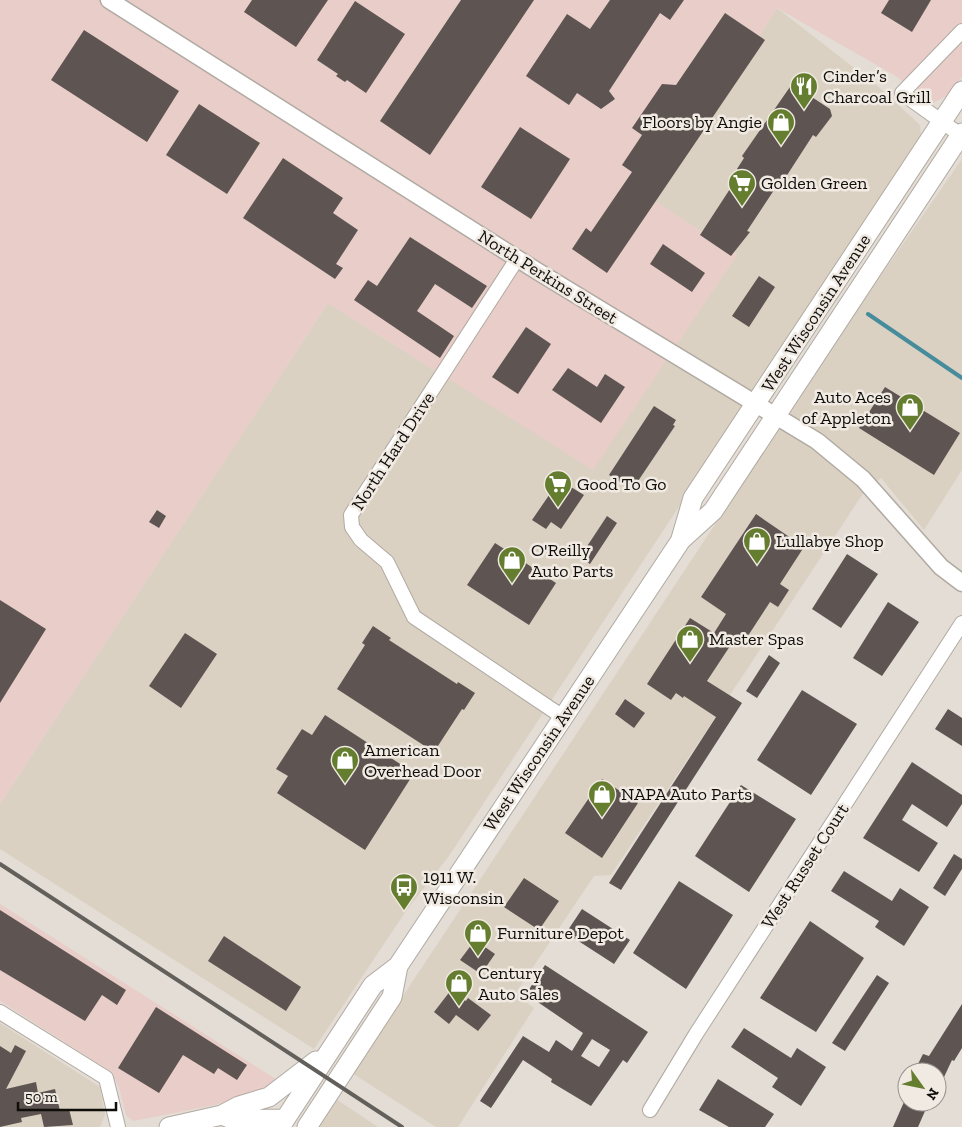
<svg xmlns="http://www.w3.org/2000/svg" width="962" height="1127" font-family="'Zilla Slab',serif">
	<rect width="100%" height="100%" fill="#e3ddd5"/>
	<path fill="#dbd1c2" d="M777,8L880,88L920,125L921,135L917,145L449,856L406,911L314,1049L0,849V804L328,303L442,375L737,254L655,202Z
		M962,159V470L924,530L881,478L864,492L611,875L594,876L515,994L534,1008L458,1127H436L352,1073L855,313Z
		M0,1023L100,1087L105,1115L100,1127H0Z
		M336,1099L378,1127H317Z"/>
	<path fill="#e8cdc9" d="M0,0H962V77L945,97L933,103L894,75L777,8L655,201L737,255L593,470L328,303L0,804Z
		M0,904L282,1083L240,1100L133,1121L126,1115L119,1087L110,1071L0,1001Z"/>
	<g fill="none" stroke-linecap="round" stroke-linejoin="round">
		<path stroke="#478c9c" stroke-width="4" d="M868,314L962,378"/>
	</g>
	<path fill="#5e5552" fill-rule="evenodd" d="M252,0H328L296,47L244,12Z
		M461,0H534L430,155L380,121Z
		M610,0H684L670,20L660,13L609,91L615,99L601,109L577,93L569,105L526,76L567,14L590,29Z
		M889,0H931L912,32L881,13Z
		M355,1L405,34L366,93L347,80L345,82L336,76L338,74L317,60Z
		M725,13L765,40L607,273L572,249L586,228L591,232L632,172L622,165L642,135L632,128L662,84L676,85Z
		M84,30L179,91L147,142L51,80Z
		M792,84L830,109L832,116L816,137L813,135L782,183L780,181L747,231L750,232L731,256L700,235L741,172L737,169L744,158L742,156Z
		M199,104L260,143L227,194L166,155Z
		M520,127L570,159L531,219L481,187Z
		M283,158L343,198L333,213L358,230L336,264L343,268L335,279L243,218Z
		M410,237L487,286L472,308L435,284L417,311L454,336L440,358L354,300L368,280L377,286Z
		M663,244L705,273L692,292L650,264Z
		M759,276L775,287L749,327L732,316Z
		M526,327L551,344L518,394L492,377Z
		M568,368L597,387L605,374L625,387L601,423L552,390Z
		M885,387L960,433L934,475L859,428Z
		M654,406L676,420L673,425L675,426L632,490L609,475Z
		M556,485L568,492L571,487L584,495L561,529L551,522L546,529L532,520Z
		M157,510L166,516L159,528L149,522Z
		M756,514L804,547L780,584L789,590L778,607L770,602L742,645L734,640L707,681L742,703L621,890L609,883L716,717L684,696L683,698L676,693L671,700L647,684L690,618L714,633L726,614L701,597Z
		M607,516L617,523L590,564L580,557Z
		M495,543L556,583L529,625L467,585Z
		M847,554L878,574L841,628L812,609Z
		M0,600L46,629L0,703Z
		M888,602L919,622L882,676L853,658Z
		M373,626L391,638L389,640L457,684L458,682L475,693L464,710L462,709L434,752L337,689L365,645L362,643Z
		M185,633L217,654L181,708L149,686Z
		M769,655L780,663L757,698L746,691Z
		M802,690L857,724L811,795L757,760Z
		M625,699L645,713L634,728L615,714Z
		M948,709L962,718V746L935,729Z
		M325,715L414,773L365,850L277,793L288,776L276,769L302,729L312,735Z
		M912,762L962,795V804L947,827L912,804L902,820L938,843L919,872L863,838Z
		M602,779L638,803L602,858L565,833Z
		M741,785L796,819L749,892L695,856Z
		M954,854L962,859V869L945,896L933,888Z
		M844,871L892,901L900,888L929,907L904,946L875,927L879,921L831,891Z
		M524,878L559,901L539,930L504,907Z
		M679,881L733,915L686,989L633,953Z
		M582,909L630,940L614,964L566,933Z
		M0,910L126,990L117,1005L102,995L85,1021L0,970Z
		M810,921L864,958L816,1032L760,998Z
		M224,936L301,987L286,1011L208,961Z
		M475,940L495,954L481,974L460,960Z
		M545,965L648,1032L627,1063L623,1060L591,1106L551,1082L552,1079L523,1060L491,1108L480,1101L523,1036L549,1052L556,1040L572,1051L583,1033L526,994ZM592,1039L610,1050L599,1067L581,1056Z
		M877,975L889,983L845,1051L832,1043Z
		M451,990L466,1001L468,998L491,1015L478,1031L456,1015L449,1024L434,1012Z
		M962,1004V1048L954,1061L952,1060L937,1092V1072H914L923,1054L929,1056Z
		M156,1007L247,1065L237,1080L218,1068L214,1074L183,1055L159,1093L118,1068Z
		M744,1028L791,1058L797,1048L826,1067L801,1106L772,1087L778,1078L731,1047Z
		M15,1045L26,1051L6,1089L36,1082L38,1093L55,1089L60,1111L69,1109L73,1125L44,1127L41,1114L21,1118L22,1122L0,1127V1046L11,1053Z
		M718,1079L774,1114L765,1127H729L699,1110Z
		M904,1102H929L918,1127H893Z"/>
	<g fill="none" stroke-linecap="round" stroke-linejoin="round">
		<g stroke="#b0aaa2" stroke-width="16">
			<path id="minor" d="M962,31L902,93L962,136
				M517,259L351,515L352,527L361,540L387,562L414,617L563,717
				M0,1012L106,1078L118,1127
				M650,1110L696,1034L962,623"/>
		</g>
		<g stroke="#b0aaa2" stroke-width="19">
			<path id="tertiary" d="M109,0L537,271L817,441L863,479L941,567L962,583"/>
		</g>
		<g stroke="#b0aaa2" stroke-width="21">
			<path id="secondary" d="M681,539L693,498L962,91
				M222,1115L234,1120L285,1119
				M169,1127L222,1115L239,1106L269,1097L316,1061
				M280,1127L373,985L398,966L681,540L713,511L962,133
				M307,1127L392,997L398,966"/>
		</g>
		<use href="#minor" stroke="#fff" stroke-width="14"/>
		<use href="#tertiary" stroke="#fff" stroke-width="16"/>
		<use href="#secondary" stroke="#fff" stroke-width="19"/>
		<path stroke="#63605b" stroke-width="4" d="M0,864L402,1127"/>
	</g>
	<defs>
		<g id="restaurant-pin" transform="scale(1.4375)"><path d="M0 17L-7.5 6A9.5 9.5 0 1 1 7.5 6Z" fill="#647d2f" stroke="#f0eae2"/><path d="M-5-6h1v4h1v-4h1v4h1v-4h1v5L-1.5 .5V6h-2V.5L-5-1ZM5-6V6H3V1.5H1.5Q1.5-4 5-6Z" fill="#fff"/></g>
		<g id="shop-pin" transform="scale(1.4375)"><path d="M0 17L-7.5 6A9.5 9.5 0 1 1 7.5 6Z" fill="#647d2f" stroke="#f0eae2"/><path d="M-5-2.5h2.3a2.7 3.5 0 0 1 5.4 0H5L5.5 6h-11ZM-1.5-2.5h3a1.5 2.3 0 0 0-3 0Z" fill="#fff"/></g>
		<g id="supermarket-pin" transform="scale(1.4375)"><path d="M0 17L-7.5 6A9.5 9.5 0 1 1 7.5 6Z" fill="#647d2f" stroke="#f0eae2"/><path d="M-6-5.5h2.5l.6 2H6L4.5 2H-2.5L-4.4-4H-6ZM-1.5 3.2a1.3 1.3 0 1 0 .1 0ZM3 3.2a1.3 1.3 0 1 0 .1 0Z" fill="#fff"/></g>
		<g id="bus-pin" transform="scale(1.4375)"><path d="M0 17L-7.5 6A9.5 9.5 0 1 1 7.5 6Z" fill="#647d2f" stroke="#f0eae2"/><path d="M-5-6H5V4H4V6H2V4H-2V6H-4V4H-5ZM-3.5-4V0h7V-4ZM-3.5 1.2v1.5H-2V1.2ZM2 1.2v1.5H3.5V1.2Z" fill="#fff"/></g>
	</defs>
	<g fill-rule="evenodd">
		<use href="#restaurant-pin" x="804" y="86"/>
		<use href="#shop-pin" x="781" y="122"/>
		<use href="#supermarket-pin" x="742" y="183"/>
		<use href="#shop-pin" x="910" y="407"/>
		<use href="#supermarket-pin" x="558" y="484"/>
		<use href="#shop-pin" x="757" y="541"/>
		<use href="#shop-pin" x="512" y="560"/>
		<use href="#shop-pin" x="690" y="639"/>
		<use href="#shop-pin" x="345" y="760"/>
		<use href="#shop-pin" x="602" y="794"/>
		<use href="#bus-pin" x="404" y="887"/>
		<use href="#shop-pin" x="478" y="933"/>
		<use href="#shop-pin" x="459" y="983"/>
	</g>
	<g text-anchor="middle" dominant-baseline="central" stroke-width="5" stroke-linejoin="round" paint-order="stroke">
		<g font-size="18" fill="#100e0b" stroke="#f0eae2" text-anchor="start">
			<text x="823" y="76">Cinder’s<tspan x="823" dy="21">Charcoal Grill</tspan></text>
			<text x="762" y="122" text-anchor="end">Floors by Angie</text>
			<text x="761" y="183">Golden Green</text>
			<text x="891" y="397" text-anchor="end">Auto Aces<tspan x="891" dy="21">of Appleton</tspan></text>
			<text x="577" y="484">Good To Go</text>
			<text x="776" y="541">Lullabye Shop</text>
			<text x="531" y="550">O'Reilly<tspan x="531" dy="21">Auto Parts</tspan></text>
			<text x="709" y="639">Master Spas</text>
			<text x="364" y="750">American<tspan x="364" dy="21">Overhead Door</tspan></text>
			<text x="621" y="794">NAPA Auto Parts</text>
			<text x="423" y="877">1911 W.<tspan x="423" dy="21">Wisconsin</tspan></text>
			<text x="497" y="933">Furniture Depot</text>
			<text x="478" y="973">Century<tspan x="478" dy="21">Auto Sales</tspan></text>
		</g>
		<g font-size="18" fill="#100e0b" stroke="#f0eae2">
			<text transform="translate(548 277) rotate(32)">North Perkins Street</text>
			<text transform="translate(816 313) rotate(-57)">West Wisconsin Avenue</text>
			<text transform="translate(393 451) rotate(-57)">North Hard Drive</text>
			<text transform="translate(539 753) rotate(-56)">West Wisconsin Avenue</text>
			<text transform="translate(805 866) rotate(-57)">West Russet Court</text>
		</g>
	</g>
	<g transform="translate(922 1087) rotate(123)"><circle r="24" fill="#f0eae2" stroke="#96928c"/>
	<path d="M0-4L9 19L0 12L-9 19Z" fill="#647d2f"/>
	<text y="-8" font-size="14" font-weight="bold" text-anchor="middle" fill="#100e0b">N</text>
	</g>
	<path d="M18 1102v8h98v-8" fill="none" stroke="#100e0b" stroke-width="2.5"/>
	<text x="25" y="1102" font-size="15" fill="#100e0b" stroke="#f0eae2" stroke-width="4" paint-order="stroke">50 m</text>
</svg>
